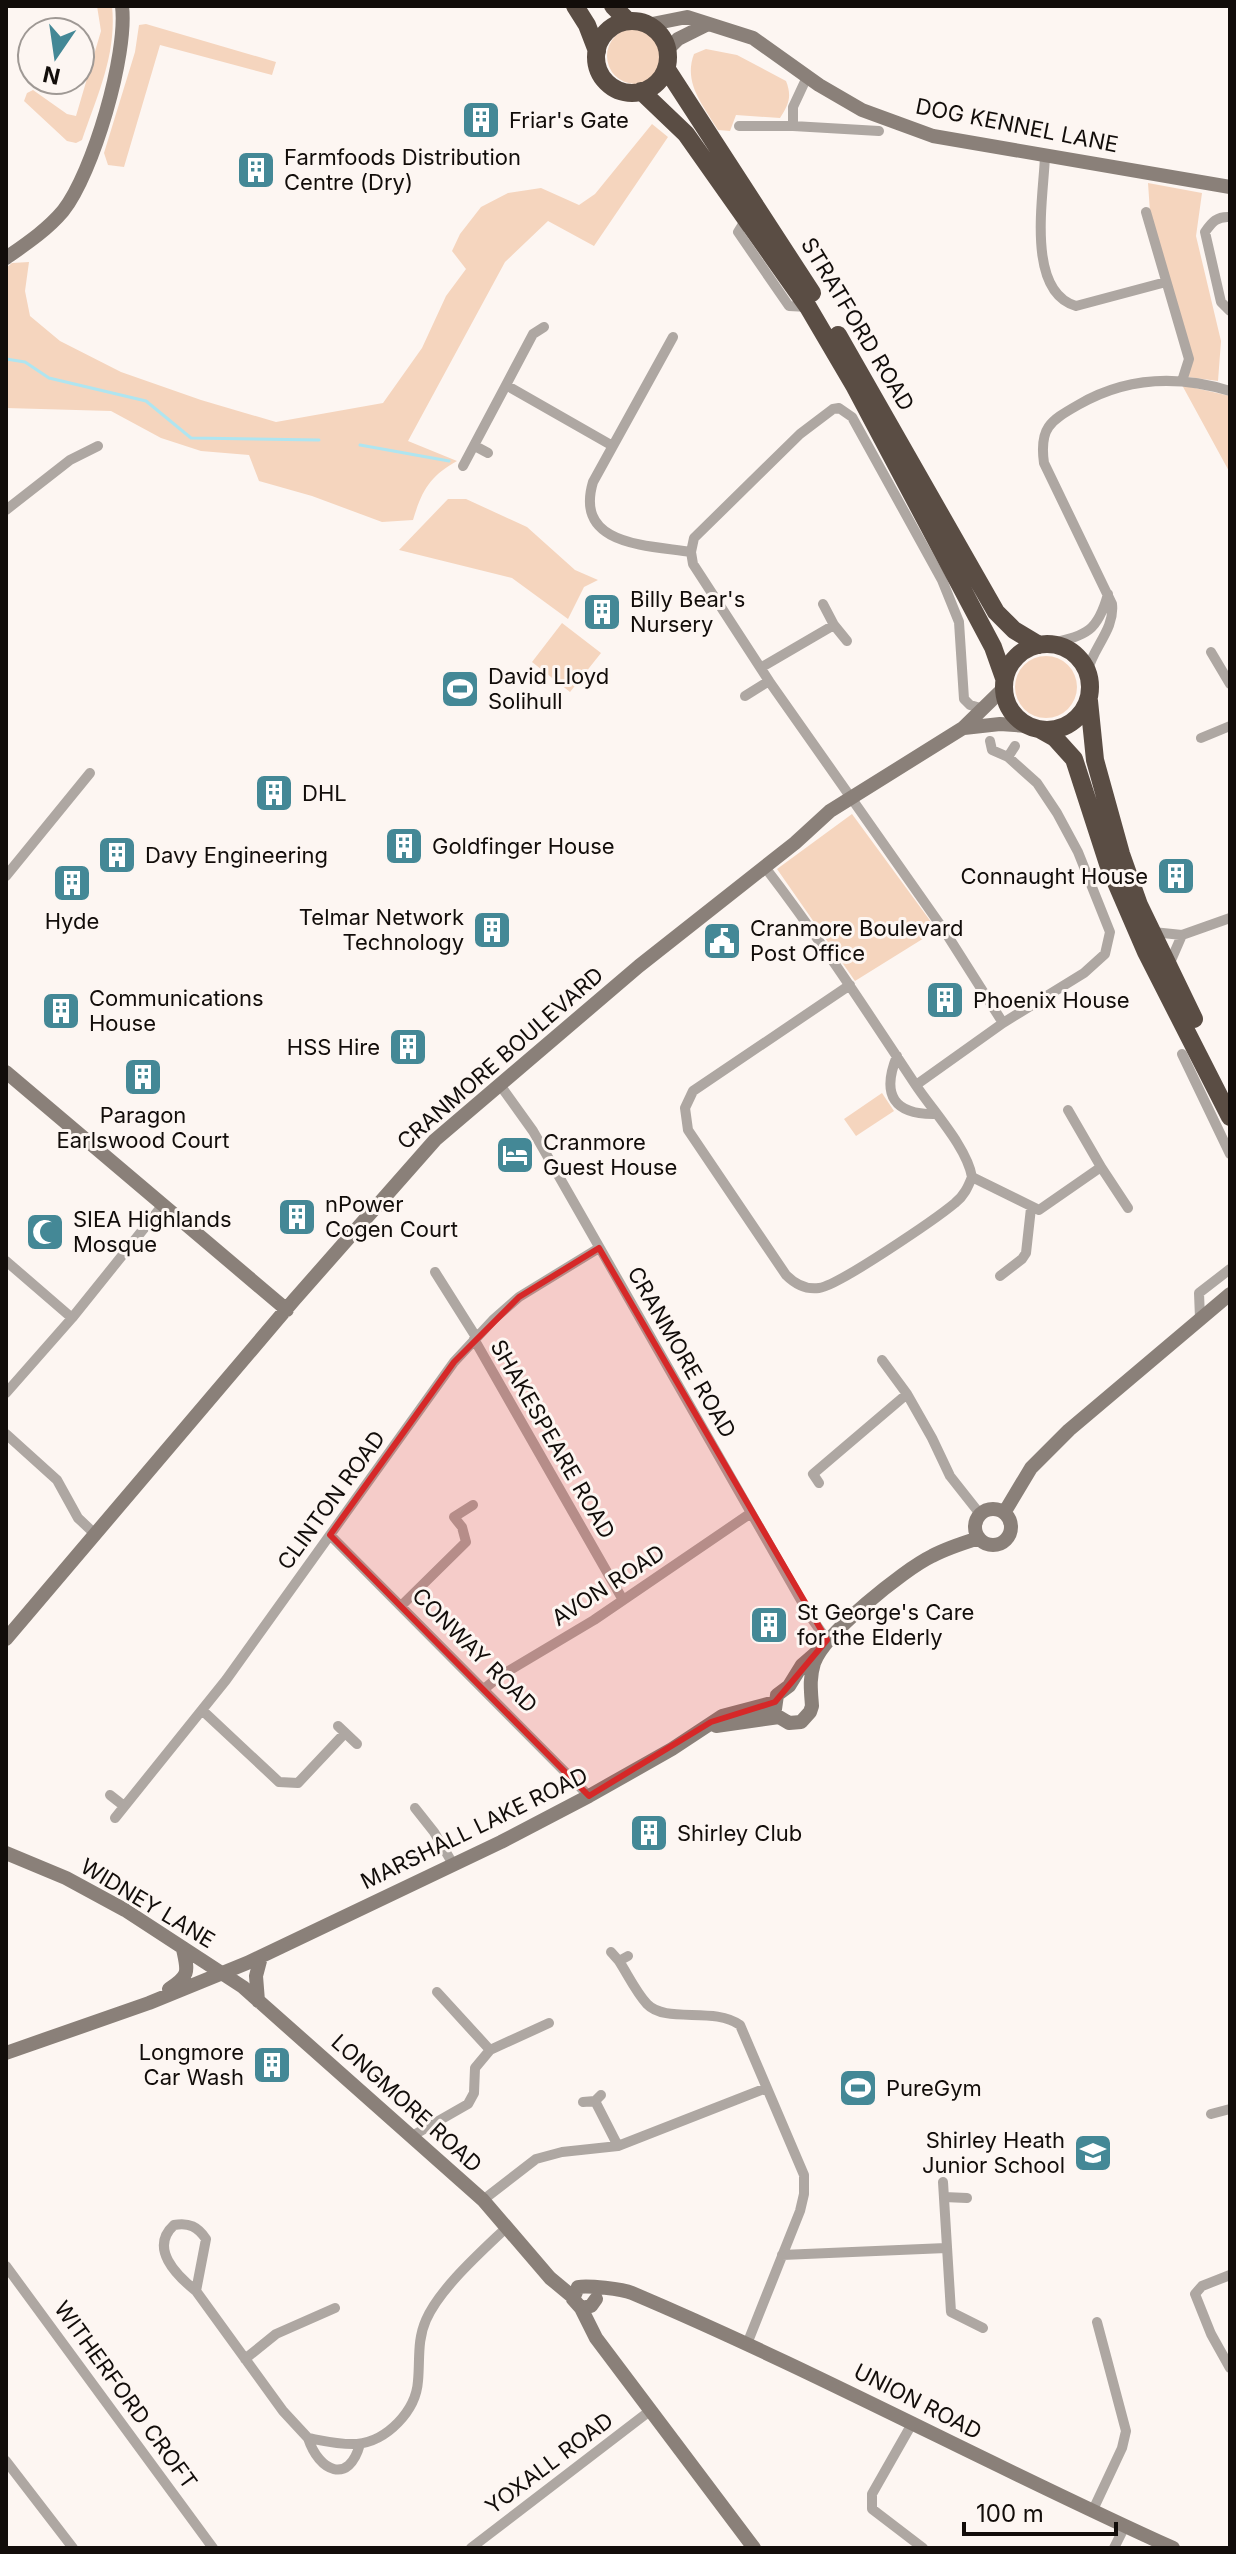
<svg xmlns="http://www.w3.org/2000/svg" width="1236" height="2554" font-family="Inter,sans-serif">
	<rect width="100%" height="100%" fill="#fdf6f2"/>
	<path fill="#f5d5be" d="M97,6H112C117,54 97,96 82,140L76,143L67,141L24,101L27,93L33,90L67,114L76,116L101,31Z
		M146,24L276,62L272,75L160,45L124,167L108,165L104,153L135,52L139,25Z
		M607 56a28 28 0 1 1 56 0a28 28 0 1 1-56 0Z
		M706,49L737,55L786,81C792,96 789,104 780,118L736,115L730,131L718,130C703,105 683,83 694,54Z
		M652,124L668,137L594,246L548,221L505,262L408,441L457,461C430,476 422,490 413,520L382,522L312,496L259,481L249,455L201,451L161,438L111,411L6,408V268L12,263L29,262L25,291L30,316L60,341L121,372L201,400L276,422L383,403L422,348L446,296L466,269L452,251L460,234L481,207L508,193L541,188L579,205L595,194Z
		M1148,183L1202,193L1196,236L1221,341L1218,381L1188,377L1193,357L1150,212Z
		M1182,385L1230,396V473Z
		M448,499H466L527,527L575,570L598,580L584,587L568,619L512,578L399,550Z
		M562,623L601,653L570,692L532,662Z
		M1015 687a31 31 0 1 1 62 0a31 31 0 1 1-62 0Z
		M852,814L937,930L855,981L777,869Z
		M882,1093L894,1111L856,1136L844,1119Z"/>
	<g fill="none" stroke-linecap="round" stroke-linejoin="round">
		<path stroke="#afe5f0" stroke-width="3" d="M6,359L25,362L49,378L146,401L191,438L319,440
			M360,445L449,461"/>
		<path stroke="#aea7a2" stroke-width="10" d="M739,126H793L879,131
			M793,126V107L807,77
			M1045,155C1044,195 1025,291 1076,306L1166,282
			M1146,212L1189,359L1182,381
			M1230,217C1217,216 1212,222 1205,232L1221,302L1230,311
			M746,219L738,232L789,306L808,307
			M673,337L593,482C574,546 647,545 691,552
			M506,385L533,334L544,327
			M475,446L488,453
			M463,466L506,385L611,445
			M6,510L70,460L98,446
			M823,604L834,625
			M1048,644C1085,635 1097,634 1108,594
			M1211,652L1230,684
			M762,667L834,625L847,641
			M1087,673C1092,648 1115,630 1112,604L1044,463C1039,428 1050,421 1078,405C1126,377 1178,375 1230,391
			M745,696L769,681
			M984,709L970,705L964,699L959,622L942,580L852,417L839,408L833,409L800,434L694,538L691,552L693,564L769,681L944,930L1003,1023
			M1201,738L1230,726
			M1008,757L1015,746
			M764,866C818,936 866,1010 915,1084C932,1110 967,1147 972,1177L1039,1210L1101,1167L1128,1208
			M6,876L90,773
			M1153,932L1182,935L1230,918
			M1169,965L1182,935
			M850,985L693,1091L685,1108L688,1130L786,1275C795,1284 805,1290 819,1288C838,1286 937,1218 955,1203C964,1196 968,1187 972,1177
			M1182,1054L1230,1154
			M897,1056C881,1095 894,1115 936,1114
			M500,1085L533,1131L810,1616L827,1640
			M916,1085L1003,1023L1084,973L1105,954L1110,932L1078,852L1057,813L1037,783L1008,757L992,750L990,741
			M1068,1110L1101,1167
			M6,1261L72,1318
			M435,1272L476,1337
			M1000,1276L1022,1259L1026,1253L1031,1208
			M1200,1318L1199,1293L1230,1269
			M474,1339L623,1600
			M882,1360L907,1394L932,1438L950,1476L980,1514
			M6,1393L72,1318L162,1206
			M6,1434L57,1480L78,1518L95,1534
			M819,1483L813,1474L907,1394
			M330,1535L589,1796
			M402,1605L466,1542L462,1527L454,1517L473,1505
			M484,1689L500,1676L594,1620L751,1513
			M203,1711L279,1782L298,1783L345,1733
			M338,1726L357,1744
			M110,1795L124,1806
			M415,1808L434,1832L453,1864
			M115,1818L226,1680L454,1362L494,1319L519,1297L599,1248
			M611,1952L619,1961L628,1956
			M619,1961C628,1975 636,1992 647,2004C666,2024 714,2006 740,2025L804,2175V2194L800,2211L747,2344
			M437,1992L490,2050
			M595,2101L618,2146
			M583,2102L595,2101L601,2095
			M1211,2114L1230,2109
			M412,2136L468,2104L474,2093L475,2068L490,2050L549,2023
			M943,2182L951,2312L983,2328
			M944,2197L967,2198
			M483,2200L536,2159L562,2152L618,2146L766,2088
			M782,2255L946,2248
			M6,2266L213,2548
			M1230,2275L1202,2286L1195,2294L1211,2334L1230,2368
			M196,2291L206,2239C198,2227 189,2222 174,2225C149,2248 176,2275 196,2291L283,2411L308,2438C324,2441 341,2445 357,2444C387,2441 416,2411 418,2381C420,2360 417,2340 426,2320C440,2288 481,2252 507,2227
			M245,2359L276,2334L335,2308
			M913,2422L872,2494V2509L923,2548
			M308,2438C319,2472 349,2485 360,2444
			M6,2461L73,2548
			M1092,2512L1122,2448L1126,2431L1097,2322
			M471,2548L651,2410
			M1114,2548L1125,2526"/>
		<path stroke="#8a8079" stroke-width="14" d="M647,25L687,17L753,38L819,85L862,110L933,136L1230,187
			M667,50L678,39L708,24
			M6,258C26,244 47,230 63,211C93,173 128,54 122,6
			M964,728L1000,724L1027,726
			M6,1072L287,1310
			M975 1527a18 18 0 1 1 36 0a18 18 0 1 1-36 0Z
			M1004,1513L1031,1468L1069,1430L1230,1294
			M6,1639L294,1300L435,1140L639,966L795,843L830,811L963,728L1004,688
			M775,1709L777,1695L789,1686L802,1665L817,1652
			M716,1726L779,1717L789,1723L801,1722L810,1712L812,1706C811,1691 809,1679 814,1663C824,1634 903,1570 932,1556C947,1548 963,1543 979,1538
			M6,1853L66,1878L125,1910L243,1987L483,2200L550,2278L573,2297
			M169,1989C190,1975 188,1972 183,1949
			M258,2001L256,1976L261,1957
			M6,2053L149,2003L247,1963L501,1842L589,1796L672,1749L722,1716L775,1702
			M581,2308L591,2306L596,2299
			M754,2548L596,2338L581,2308L573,2299L578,2287C588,2285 622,2289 632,2293C816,2371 991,2466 1173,2548"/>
		<path stroke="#5a4d44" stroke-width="18" d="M575,6L587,25L597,51
			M613,6L628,21
			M596 57a36 36 0 1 1 72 0a36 36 0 1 1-72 0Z
			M666,68L812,293
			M641,91L686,134L808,307L855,387L993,647L1004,678
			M838,335L996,612L1014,630L1039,645
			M1004 687a43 43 0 1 1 86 0a43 43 0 1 1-86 0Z
			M1089,701L1095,760L1121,854L1139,905L1194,1019
			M1039,729L1055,738L1074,759L1108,864L1146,952L1230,1117"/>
	</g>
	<path fill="#d62828" fill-opacity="0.2" stroke="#d62828" stroke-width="6" stroke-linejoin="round" d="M599,1248L827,1640L775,1702L711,1722L589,1796L330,1535L454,1362L519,1297Z"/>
	<defs>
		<g id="building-square" transform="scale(2)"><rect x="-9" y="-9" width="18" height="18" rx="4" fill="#448896" stroke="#fdf6f2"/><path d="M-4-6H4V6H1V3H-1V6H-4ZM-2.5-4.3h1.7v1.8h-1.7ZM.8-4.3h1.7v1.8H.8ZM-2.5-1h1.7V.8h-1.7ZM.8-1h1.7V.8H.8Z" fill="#fff"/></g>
		<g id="stadium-square" transform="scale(2)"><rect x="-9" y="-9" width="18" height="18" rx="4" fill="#448896" stroke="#fdf6f2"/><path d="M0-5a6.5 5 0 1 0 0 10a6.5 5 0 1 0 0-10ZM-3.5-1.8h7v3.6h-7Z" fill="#fff"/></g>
		<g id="civic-square" transform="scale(2)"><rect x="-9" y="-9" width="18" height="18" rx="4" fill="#448896" stroke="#fdf6f2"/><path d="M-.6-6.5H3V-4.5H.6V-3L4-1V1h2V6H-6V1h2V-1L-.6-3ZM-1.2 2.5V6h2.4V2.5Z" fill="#fff"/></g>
		<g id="hotel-square" transform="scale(2)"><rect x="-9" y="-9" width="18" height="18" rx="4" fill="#448896" stroke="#fdf6f2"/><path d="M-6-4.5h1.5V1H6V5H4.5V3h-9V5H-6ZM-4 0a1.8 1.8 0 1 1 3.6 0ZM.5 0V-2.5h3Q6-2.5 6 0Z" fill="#fff"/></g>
		<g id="mosque-square" transform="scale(2)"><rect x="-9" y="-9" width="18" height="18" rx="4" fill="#448896" stroke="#fdf6f2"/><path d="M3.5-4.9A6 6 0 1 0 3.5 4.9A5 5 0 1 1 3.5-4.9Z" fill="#fff"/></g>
		<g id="school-square" transform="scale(2)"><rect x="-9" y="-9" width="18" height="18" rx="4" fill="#448896" stroke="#fdf6f2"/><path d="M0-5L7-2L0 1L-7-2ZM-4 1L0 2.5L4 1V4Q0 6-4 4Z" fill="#fff"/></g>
	</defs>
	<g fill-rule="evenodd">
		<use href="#building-square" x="481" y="120"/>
		<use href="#building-square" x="256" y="170"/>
		<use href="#building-square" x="602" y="612"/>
		<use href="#stadium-square" x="460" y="689"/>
		<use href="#building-square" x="274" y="793"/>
		<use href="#building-square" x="404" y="846"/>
		<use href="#building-square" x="117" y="855"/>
		<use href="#building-square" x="1176" y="876"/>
		<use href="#building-square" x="72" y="883"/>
		<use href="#building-square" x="492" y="930"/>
		<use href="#civic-square" x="722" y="941"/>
		<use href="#building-square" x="945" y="1000"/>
		<use href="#building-square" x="61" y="1011"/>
		<use href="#building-square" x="408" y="1047"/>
		<use href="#building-square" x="143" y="1077"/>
		<use href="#hotel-square" x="515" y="1155"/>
		<use href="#building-square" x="297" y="1217"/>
		<use href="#mosque-square" x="45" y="1232"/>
		<use href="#building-square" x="769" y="1625"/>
		<use href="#building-square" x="649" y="1833"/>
		<use href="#building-square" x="272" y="2065"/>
		<use href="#stadium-square" x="858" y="2088"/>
		<use href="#school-square" x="1093" y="2153"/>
	</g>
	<g text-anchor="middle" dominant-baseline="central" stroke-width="6" stroke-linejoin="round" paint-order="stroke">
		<g font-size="22" fill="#120d0a" stroke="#fdf6f2" text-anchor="start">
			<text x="509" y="120">Friar's Gate</text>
			<text x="284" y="157">Farmfoods Distribution<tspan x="284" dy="25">Centre (Dry)</tspan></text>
			<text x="630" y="599">Billy Bear's<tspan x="630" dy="25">Nursery</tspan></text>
			<text x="488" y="676">David Lloyd<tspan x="488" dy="25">Solihull</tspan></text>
			<text x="302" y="793">DHL</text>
			<text x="432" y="846">Goldfinger House</text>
			<text x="145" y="855">Davy Engineering</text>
			<text x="1148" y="876" text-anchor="end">Connaught House</text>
			<text x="464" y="917" text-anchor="end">Telmar Network<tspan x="464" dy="25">Technology</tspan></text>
			<text x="72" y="921" text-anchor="middle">Hyde</text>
			<text x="750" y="928">Cranmore Boulevard<tspan x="750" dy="25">Post Office</tspan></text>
			<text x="89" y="998">Communications<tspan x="89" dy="25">House</tspan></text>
			<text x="973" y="1000">Phoenix House</text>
			<text x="380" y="1047" text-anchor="end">HSS Hire</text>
			<text x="143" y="1115" text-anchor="middle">Paragon<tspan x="143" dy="25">Earlswood Court</tspan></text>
			<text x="543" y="1142">Cranmore<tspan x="543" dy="25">Guest House</tspan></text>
			<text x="325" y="1204">nPower<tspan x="325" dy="25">Cogen Court</tspan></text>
			<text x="73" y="1219">SIEA Highlands<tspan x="73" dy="25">Mosque</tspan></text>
			<text x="797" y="1612">St George's Care<tspan x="797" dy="25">for the Elderly</tspan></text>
			<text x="677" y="1833">Shirley Club</text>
			<text x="244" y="2052" text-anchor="end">Longmore<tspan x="244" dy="25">Car Wash</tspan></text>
			<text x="886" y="2088">PureGym</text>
			<text x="1065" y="2140" text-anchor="end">Shirley Heath<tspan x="1065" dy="25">Junior School</tspan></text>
		</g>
		<g font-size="22" fill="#120d0a" stroke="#fdf6f2">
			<text transform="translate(1017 125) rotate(11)">DOG KENNEL LANE</text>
			<text transform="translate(858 324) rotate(59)">STRATFORD ROAD</text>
			<text transform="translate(500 1058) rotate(-41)">CRANMORE BOULEVARD</text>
			<text transform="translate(682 1352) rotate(60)">CRANMORE ROAD</text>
			<text transform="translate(553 1439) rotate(60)">SHAKESPEARE ROAD</text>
			<text transform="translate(331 1500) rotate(-54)">CLINTON ROAD</text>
			<text transform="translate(608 1585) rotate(-33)">AVON ROAD</text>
			<text transform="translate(475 1650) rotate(45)">CONWAY ROAD</text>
			<text transform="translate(474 1828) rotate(-26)">MARSHALL LAKE ROAD</text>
			<text transform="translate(148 1903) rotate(31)">WIDNEY LANE</text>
			<text transform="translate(407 2103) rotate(42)">LONGMORE ROAD</text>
			<text transform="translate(126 2395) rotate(54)">WITHERFORD CROFT</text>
			<text transform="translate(918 2401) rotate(27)">UNION ROAD</text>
			<text transform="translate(549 2463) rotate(-37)">YOXALL ROAD</text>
		</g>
	</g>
	<rect width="1236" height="2554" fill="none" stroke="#120d0a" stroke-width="16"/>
	<g transform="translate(56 56) rotate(193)"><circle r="38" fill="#fdf6f2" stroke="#9f9995" stroke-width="2"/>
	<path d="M0-6L14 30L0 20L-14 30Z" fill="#448896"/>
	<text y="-12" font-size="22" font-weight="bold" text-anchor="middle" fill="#120d0a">N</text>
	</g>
	<path d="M964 2522v12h152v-12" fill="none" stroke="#120d0a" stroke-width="4"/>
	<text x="976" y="2522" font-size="24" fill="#120d0a" stroke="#fdf6f2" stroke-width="6" paint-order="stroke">100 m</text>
</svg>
